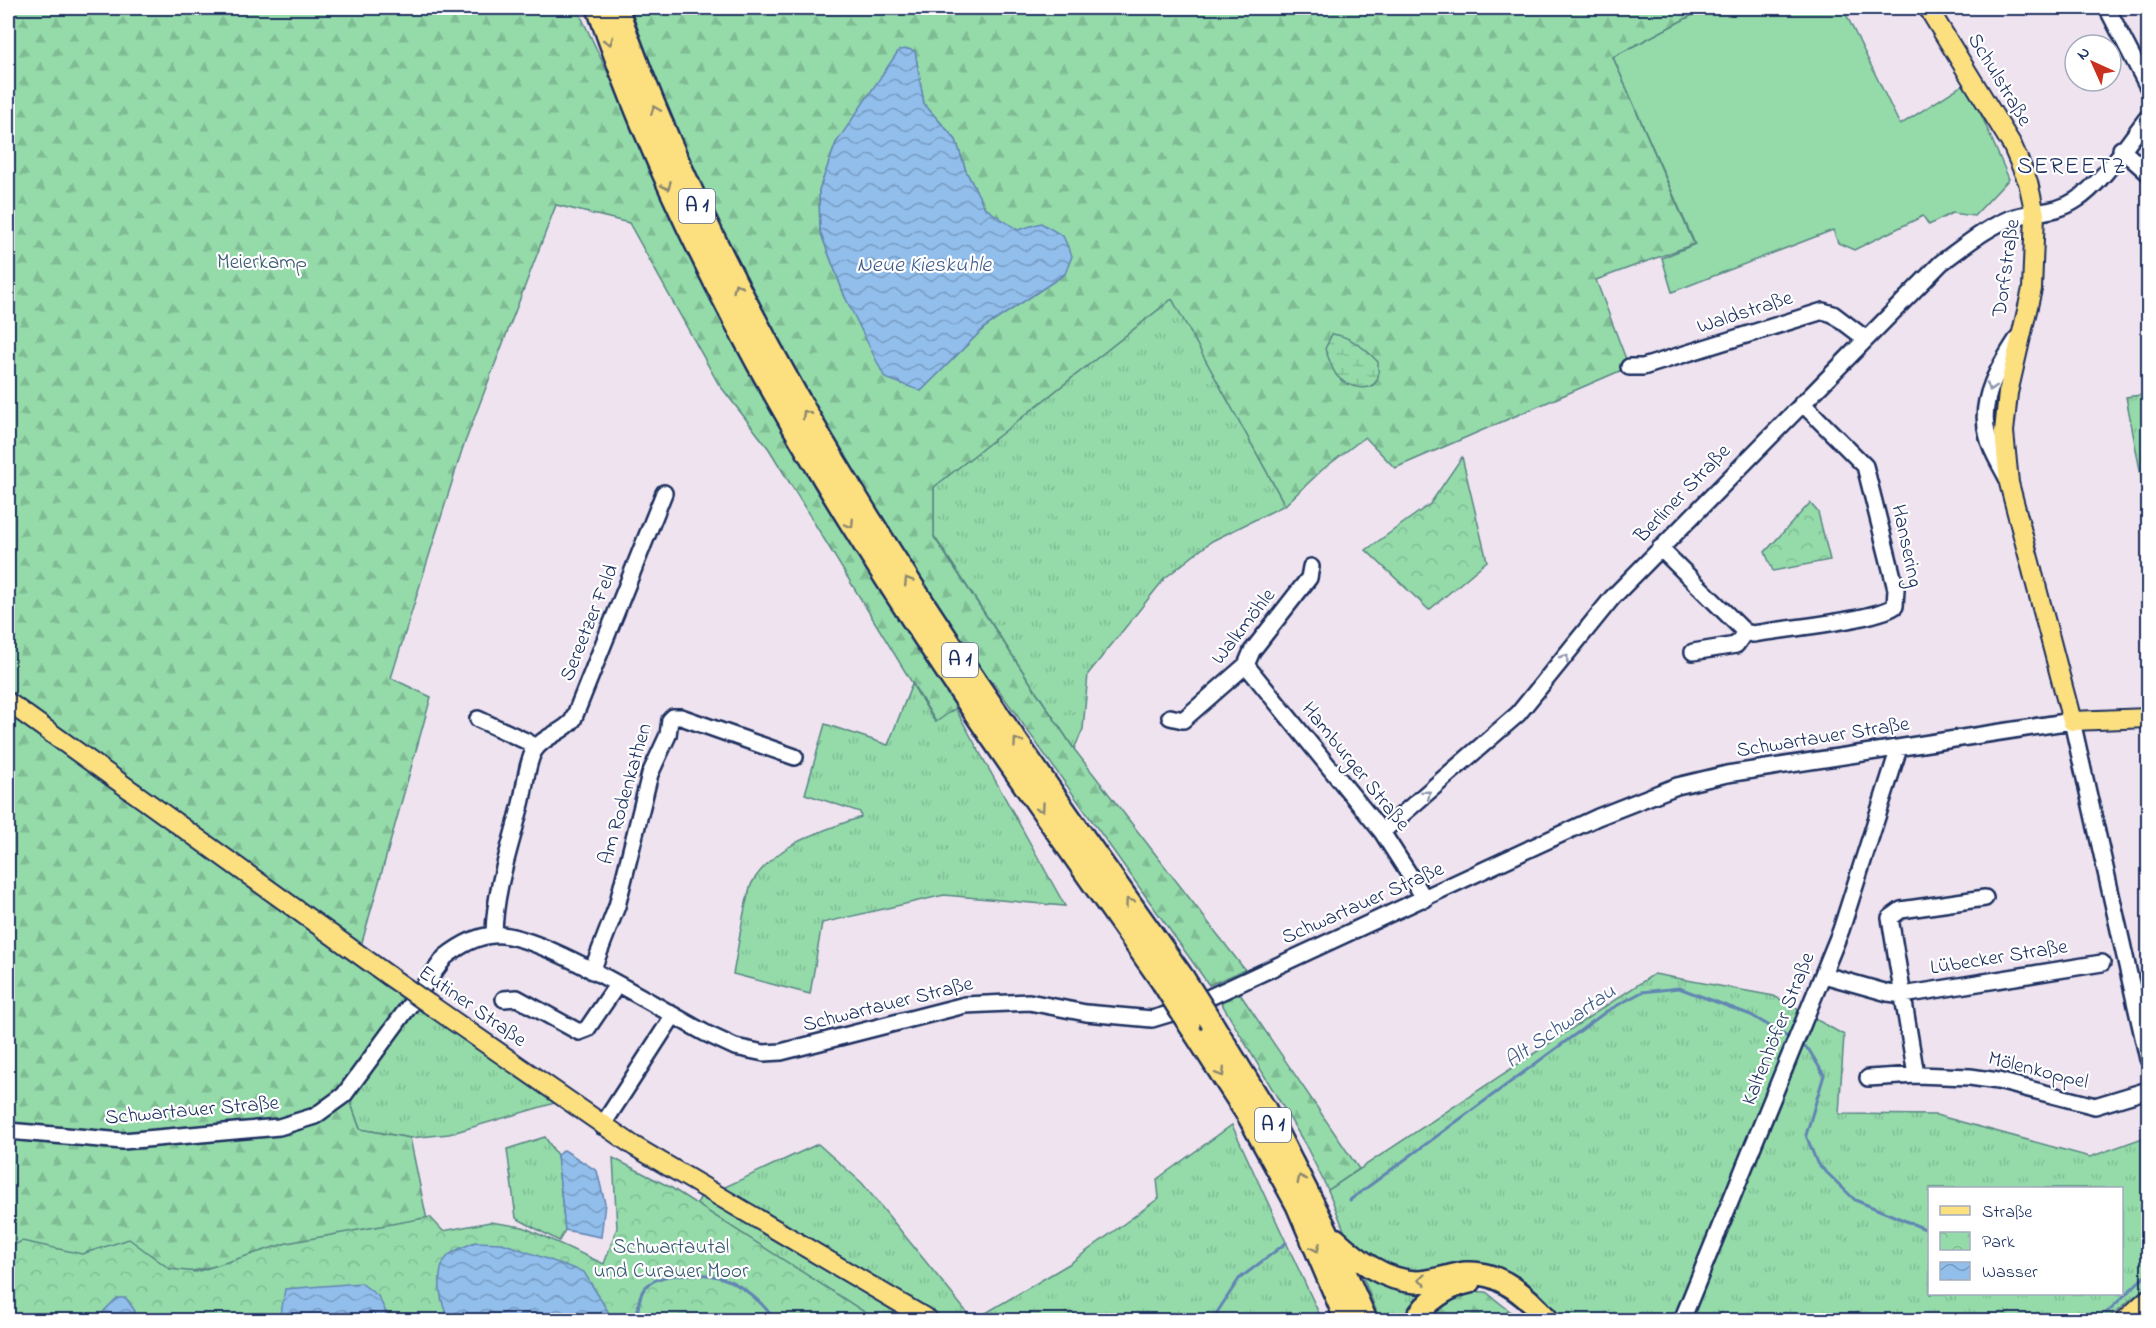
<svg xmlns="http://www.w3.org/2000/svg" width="2156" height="1328" font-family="'Indie Flower',sans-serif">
	<defs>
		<pattern id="grass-tufts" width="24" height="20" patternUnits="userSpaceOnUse" patternTransform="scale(1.5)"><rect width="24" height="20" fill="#94dba9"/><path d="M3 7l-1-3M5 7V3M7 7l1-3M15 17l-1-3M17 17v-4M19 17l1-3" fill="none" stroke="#7fbc94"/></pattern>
		<pattern id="forest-firs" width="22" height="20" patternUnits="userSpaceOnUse" patternTransform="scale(1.5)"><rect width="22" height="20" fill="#94dba9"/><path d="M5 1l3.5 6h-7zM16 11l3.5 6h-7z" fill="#7fbc94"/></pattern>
		<pattern id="wetland-marsh" width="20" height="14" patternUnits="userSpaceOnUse" patternTransform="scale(1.5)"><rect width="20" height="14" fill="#94dba9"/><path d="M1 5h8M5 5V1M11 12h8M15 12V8" fill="none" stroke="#7fbc94"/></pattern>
		<pattern id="park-crowns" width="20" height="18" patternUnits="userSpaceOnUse" patternTransform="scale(1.5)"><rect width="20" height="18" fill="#94dba9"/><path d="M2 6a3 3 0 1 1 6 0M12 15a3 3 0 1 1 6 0" fill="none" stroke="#7fbc94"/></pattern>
		<pattern id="water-waves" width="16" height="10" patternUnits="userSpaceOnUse" patternTransform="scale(1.5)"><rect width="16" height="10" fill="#92beeb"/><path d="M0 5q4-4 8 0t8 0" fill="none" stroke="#769bc2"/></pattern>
	</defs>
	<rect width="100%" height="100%" fill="#efe3ef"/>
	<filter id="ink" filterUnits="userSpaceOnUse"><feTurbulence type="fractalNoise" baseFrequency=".0167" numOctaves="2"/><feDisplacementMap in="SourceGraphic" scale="12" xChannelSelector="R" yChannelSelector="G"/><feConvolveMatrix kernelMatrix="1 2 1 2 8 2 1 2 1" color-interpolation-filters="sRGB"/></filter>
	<g filter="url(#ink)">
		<path fill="url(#grass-tufts)" stroke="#588584" stroke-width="1.5" fill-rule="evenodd" d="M1172,298L1285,505L1212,541L1165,578L1088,674L1083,729L1074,749L934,536V487Z
			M2148,394V512L2126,397Z
			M912,684L935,722L955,708L1065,906L944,895L822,923L810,994L733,974C737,956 745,895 752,883C775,844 821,831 861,817L860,812L805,794L825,724L888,745Z
			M1654,974L1774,996L1844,1035L1839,1114L1936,1115L2090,1157L2148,1136V1285L2106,1320H1561L1527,1282L1502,1268L1468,1266L1430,1320H1380L1328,1190ZM1930,1188H2122V1294H1930Z
			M425,1000L565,1100L449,1134L410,1138L360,1129L350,1101Z
			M1232,1125L1322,1320H974L1069,1264L1159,1198L1157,1179Z
			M545,1137L557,1155L565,1230L559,1241L516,1218L507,1149Z
			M818,1144L862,1183L973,1320H637V1303L709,1183L723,1188Z"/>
		<path fill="url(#forest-firs)" stroke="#588584" stroke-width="1.5" fill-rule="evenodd" d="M8,8H577L735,341L809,477L874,581L905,556L844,460L771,334L704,206L630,8H1706L1613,57L1694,244L1596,280L1629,367L1395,468L1365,437L1322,470L1285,505L1172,299L934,487V537L1074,749L1245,970L1209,985L993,682L936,722L769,449L718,383L629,223L556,205L462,450L391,678L431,697L359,953L425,1000L350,1101L360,1129L410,1138L427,1220L151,1280L18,1256L8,1244ZM915,52L924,104L956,140L966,171L985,208L1018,231L1065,274L985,327L921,391L845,297L820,231L819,190L836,143Z
			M1238,991L1359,1169L1328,1190L1305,1144L1219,999Z
			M1465,1291L1486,1292L1521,1320H1430L1448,1297Z"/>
		<path fill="url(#wetland-marsh)" stroke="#588584" stroke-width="1.5" d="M1332,334C1351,336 1366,349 1378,362C1378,366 1379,373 1378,377C1373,395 1346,387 1337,376C1332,370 1329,358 1325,349Z"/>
		<path fill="url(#park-crowns)" stroke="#588584" stroke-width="1.5" d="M1462,457L1487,561L1429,610L1366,550L1430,504Z
			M1810,503L1818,512L1830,560L1773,571L1765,552Z
			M613,1158L670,1187L877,1320H8V1248L22,1241L82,1254L129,1239L170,1269L196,1272L287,1243L430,1217L443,1231L490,1222L523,1227L604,1264L617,1228Z"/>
		<path fill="#94dba9" stroke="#588584" stroke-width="1.5" d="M1706,8H1843L1900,125L1967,82L2009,179L1974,216L1952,213L1929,225L1923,216L1854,250L1838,243L1833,230L1672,292L1662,258L1695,244L1613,57Z"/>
		<path fill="url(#water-waves)" stroke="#6285b3" stroke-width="1.5" d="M908,49L915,51L924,104L956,140L966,171L985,208L1018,230L1041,223L1063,236L1072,256L1065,274L985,327L921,391L885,378L845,297L820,231L819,190L836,143L899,50Z
			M564,1150L597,1171L605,1203L601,1237L565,1230L557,1155Z
			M475,1242L502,1243L584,1272L612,1318L610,1320H451C439,1306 434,1268 449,1255C456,1249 467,1246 475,1242Z
			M361,1283L378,1296L390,1320H280L285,1289Z
			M117,1298H126L135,1311L129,1320H101L104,1311Z"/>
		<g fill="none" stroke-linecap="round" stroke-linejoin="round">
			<path stroke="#6285b3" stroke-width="3" d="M1800,1044L1809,1050L1824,1075L1806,1135L1817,1163L1855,1200L1930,1231
				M1350,1200L1607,1011L1642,992L1679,988L1751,1015L1791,1039
				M2106,1313L2148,1273
				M637,1320C638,1310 638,1297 644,1289C657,1271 706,1272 725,1279C743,1286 765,1304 774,1320
				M1212,1320L1239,1279L1286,1243"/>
			<g stroke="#1b2f5e" stroke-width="20">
				<path id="minor" d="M2107,8L2148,87
					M2121,149L2148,173
					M1629,367H1643L1823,311L1833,314L1866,339
					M2006,476C2000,464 1991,451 1988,437C1977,400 2000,365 2019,336
					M1660,548L1745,632L1753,634C1782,629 1876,620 1895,606L1896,589L1865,466L1802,403
					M1693,652L1736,645L1745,632
					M1246,665L1382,832L1425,899
					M1170,717L1183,720L1246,665L1252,651L1309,578L1311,567
					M478,719L528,742L534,751
					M1382,832L1518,714L1612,598L1941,263C1963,247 1989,225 2015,217C2038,210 2055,214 2076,200C2101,185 2129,141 2148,117
					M494,934C495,888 510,849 521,804C525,789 526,765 534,751C543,736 563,733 573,720L664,493
					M592,971L617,906L650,774L668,735L670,720L673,717H681L795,757
					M1824,975L1888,993L1903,995L2102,963
					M504,999L517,998L579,1032L587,1029L617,985
					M1916,1075L1890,918L1901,910L1985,898
					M1868,1078L1916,1075L1970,1077L1998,1081L2095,1106L2148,1090
					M602,1126L673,1016
					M8,1131L123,1141L279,1127L315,1116L344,1095L445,957C459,946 476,936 494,935C537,931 663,1011 707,1034L735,1047L764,1053L781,1052L965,1005L1029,1002L1086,1013L1152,1019L1182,1010L1598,817L1677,786L1727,774L2072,721L2148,1059
					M1682,1320L1841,930L1899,748"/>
			</g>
			<g stroke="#1b2f5e" stroke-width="22">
				<path id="major" d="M1928,8L2012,145L2028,182L2035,214L2032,289L2008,393L2004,432L2009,483L2072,721L2148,718
					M8,702L389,976
					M429,1004L634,1146L929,1320
					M2125,1320L2148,1299"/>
			</g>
			<g stroke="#1b2f5e" stroke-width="26">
				<path id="highway" d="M598,8C722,369 946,673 1163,983
					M617,8C745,369 962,666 1182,976
					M1212,1023L1265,1109L1327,1231L1366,1320
					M1189,1024L1249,1117L1297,1205L1346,1320
					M1335,1239C1358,1260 1383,1280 1416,1282C1432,1282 1450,1275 1466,1273C1500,1271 1528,1297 1548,1320
					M1416,1320C1425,1301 1449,1286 1470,1282"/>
			</g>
			<use href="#minor" stroke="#fff" stroke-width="15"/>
			<use href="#major" stroke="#fce080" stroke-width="18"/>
			<use href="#highway" stroke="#fce080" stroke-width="21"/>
			<g stroke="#1b2f5e" stroke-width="22" stroke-linecap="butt">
				<path id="major-bridge" d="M389,976L429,1004"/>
			</g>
			<g stroke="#1b2f5e" stroke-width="26" stroke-linecap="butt">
				<path id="highway-bridge" d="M1182,976L1212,1023
					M1163,983L1189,1024"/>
			</g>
			<use href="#major-bridge" stroke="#fce080" stroke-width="18"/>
			<use href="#highway-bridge" stroke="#fce080" stroke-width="21"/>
		</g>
		<defs><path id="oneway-chevron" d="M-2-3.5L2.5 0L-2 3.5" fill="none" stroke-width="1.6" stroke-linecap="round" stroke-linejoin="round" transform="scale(1.5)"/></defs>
		<g stroke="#8c886f">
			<use href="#oneway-chevron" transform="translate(609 41) rotate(71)"/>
			<use href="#oneway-chevron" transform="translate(655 110) rotate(-112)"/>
			<use href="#oneway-chevron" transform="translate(667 186) rotate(66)"/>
			<use href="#oneway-chevron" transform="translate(737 287) rotate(-116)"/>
			<use href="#oneway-chevron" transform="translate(806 414) rotate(-120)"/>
			<use href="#oneway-chevron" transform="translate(850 524) rotate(57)"/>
			<use href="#oneway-chevron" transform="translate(908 581) rotate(-122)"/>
			<use href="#oneway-chevron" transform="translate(1017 742) rotate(-125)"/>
			<use href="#oneway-chevron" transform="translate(1041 808) rotate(55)"/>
			<use href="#oneway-chevron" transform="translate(1129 902) rotate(-125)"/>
			<use href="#oneway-chevron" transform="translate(1221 1073) rotate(58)"/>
			<use href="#oneway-chevron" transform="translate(1301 1179) rotate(-117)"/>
			<use href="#oneway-chevron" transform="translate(1316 1248) rotate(66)"/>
			<use href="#oneway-chevron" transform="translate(1422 1280) rotate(175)"/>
		</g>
		<g stroke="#8d97ae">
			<use href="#oneway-chevron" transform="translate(1991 387) rotate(107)"/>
			<use href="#oneway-chevron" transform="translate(1565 658) rotate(-53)"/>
			<use href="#oneway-chevron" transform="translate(1427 794) rotate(-40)"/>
		</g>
	</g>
	<g text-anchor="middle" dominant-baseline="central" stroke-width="4.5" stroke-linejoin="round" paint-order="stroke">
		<g fill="#fff" stroke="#5f6d8e" stroke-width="1.5">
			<rect x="679" y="189" width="36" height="34" rx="4.5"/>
			<rect x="942" y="643" width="36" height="34" rx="4.5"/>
			<rect x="1255" y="1108" width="36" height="34" rx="4.5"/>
		</g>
		<g font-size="20" font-weight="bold" fill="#1b2f5e">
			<text x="697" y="206">A 1</text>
			<text x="960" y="660">A 1</text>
			<text x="1273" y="1125">A 1</text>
		</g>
		<g font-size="21" fill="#1b2f5e" stroke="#fff">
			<text transform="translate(1999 80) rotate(59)">Schulstraße</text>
			<text transform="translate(2007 268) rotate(-82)">Dorfstraße</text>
			<text transform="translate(1745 313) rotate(-18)">Waldstraße</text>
			<text transform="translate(1683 494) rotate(-46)">Berliner Straße</text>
			<text transform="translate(1906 546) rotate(78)">Hansering</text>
			<text transform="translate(590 623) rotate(-68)">Sereetzer Feld</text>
			<text transform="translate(1244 627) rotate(-52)">Walkmöhle</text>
			<text transform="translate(1823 738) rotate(-9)">Schwartauer Straße</text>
			<text transform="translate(1355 767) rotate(51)">Hamburger Straße</text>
			<text transform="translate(626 794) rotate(-74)">Am Rodenkathen</text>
			<text transform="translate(1363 904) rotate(-24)">Schwartauer Straße</text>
			<text transform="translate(1999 958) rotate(-9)">Lübecker Straße</text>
			<text transform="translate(888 1005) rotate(-14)">Schwartauer Straße</text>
			<text transform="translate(472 1007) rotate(35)">Eutiner Straße</text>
			<text transform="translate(1779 1029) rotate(-68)">Kaltenhöfer Straße</text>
			<text transform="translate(2038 1071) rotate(14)">Mölenkoppel</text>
			<text transform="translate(192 1111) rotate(-5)">Schwartauer Straße</text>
		</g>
		<g font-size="21" fill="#395a71" stroke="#fff">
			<text x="262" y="263">Meierkamp</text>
			<text x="671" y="1248">Schwartautal<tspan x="671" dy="24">und Curauer Moor</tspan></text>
		</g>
		<g font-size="22" font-style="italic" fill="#3f5a88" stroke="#fff">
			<text x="924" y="266">Neue Kieskuhle</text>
			<text transform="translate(1561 1027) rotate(-35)">Alt Schwartau</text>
		</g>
		<g font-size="24" letter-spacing="1.5" fill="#1b2f5e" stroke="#fff">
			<text x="2072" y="167">SEREETZ</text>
		</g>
	</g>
	<rect width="2156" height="1328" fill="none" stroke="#fff" stroke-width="30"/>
	<rect x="15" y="15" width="2126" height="1298" fill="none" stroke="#1b2f5e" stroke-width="2" filter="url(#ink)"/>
	<rect x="1928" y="1187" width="195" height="108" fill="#ffffff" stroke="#a4acbf" stroke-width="1.5"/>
	<rect x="1940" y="1206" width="30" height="9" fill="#fce080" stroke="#a4acbf" stroke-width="1.5"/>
	<text x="1982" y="1217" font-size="18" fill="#1b2f5e">Straße</text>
	<rect x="1940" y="1232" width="30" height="18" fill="url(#park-crowns)" stroke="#a4acbf" stroke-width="1.5"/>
	<text x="1982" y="1247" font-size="18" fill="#1b2f5e">Park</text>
	<rect x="1940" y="1262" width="30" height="18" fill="url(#water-waves)" stroke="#a4acbf" stroke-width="1.5"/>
	<text x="1982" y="1277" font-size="18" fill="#1b2f5e">Wasser</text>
	<g transform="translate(2093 63) rotate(315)"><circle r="28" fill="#ffffff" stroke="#a4acbf" stroke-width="1.5"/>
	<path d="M0-4.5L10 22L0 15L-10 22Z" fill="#c8321e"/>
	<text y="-9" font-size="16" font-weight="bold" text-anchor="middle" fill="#1b2f5e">N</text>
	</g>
</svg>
